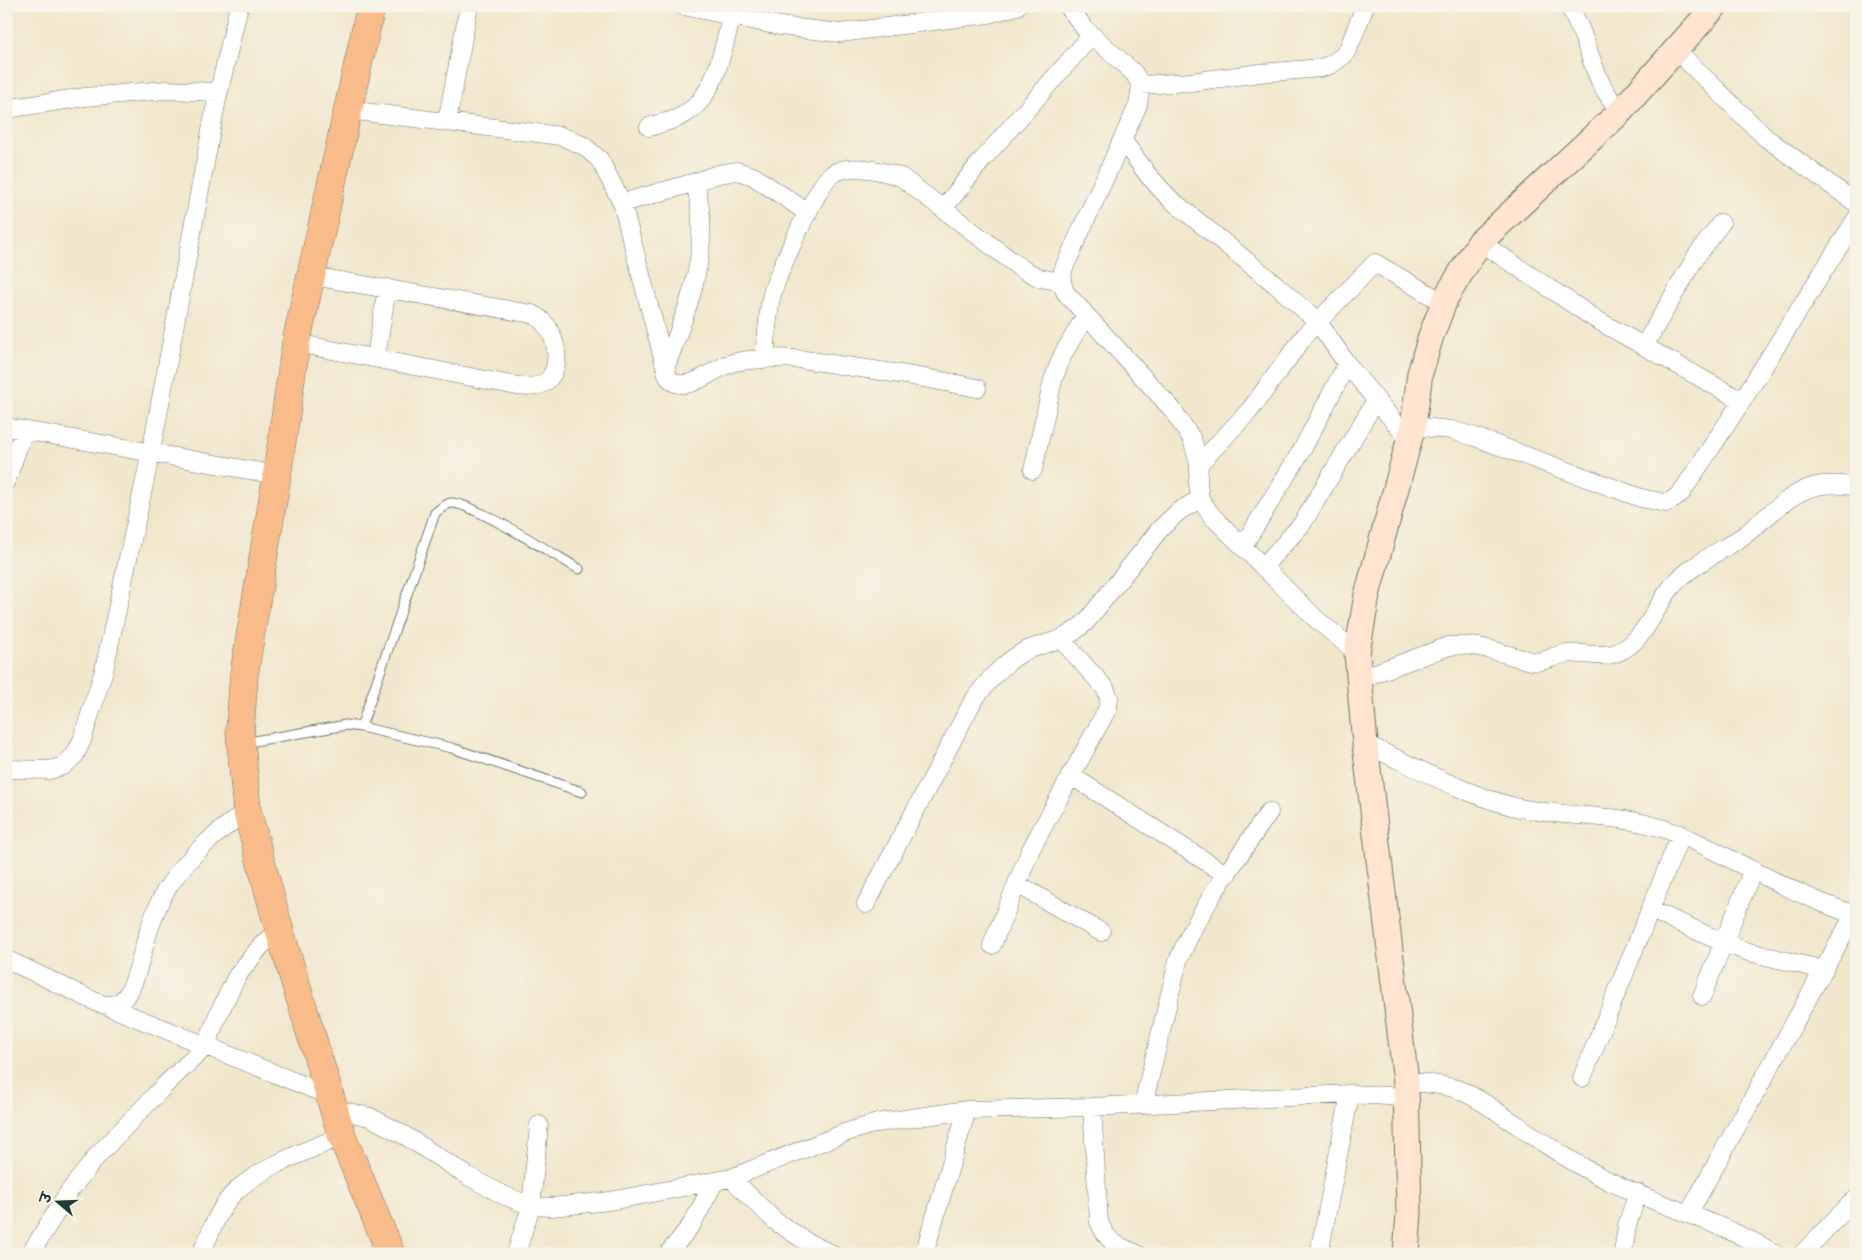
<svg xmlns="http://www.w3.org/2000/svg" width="1862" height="1260" font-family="'Patrick Hand','Playpen Sans Deva',sans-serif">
	<rect width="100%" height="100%" fill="#f7f3e8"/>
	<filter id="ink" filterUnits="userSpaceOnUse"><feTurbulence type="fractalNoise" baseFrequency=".02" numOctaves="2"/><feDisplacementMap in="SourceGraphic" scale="10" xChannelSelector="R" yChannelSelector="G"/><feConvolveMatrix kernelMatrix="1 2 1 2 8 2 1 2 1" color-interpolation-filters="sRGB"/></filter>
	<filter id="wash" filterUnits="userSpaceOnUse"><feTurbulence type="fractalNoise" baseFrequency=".0096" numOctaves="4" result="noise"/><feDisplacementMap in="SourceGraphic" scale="20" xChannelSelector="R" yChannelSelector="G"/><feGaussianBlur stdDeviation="1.12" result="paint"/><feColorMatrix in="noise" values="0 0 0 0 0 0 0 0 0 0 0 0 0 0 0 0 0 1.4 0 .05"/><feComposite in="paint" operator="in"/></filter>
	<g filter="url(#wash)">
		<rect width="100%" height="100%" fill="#f0e6cc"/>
	</g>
	<g filter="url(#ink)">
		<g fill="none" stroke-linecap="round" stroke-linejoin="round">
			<g stroke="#687869" stroke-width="11">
				<path id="lane" d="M361,727L435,513C440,509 445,504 451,503C470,501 558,557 579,569
					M243,743L346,725L361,727L452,748L582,792"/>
			</g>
			<g stroke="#687869" stroke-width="19">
				<path id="street" d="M684,6L780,26L840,33L988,14L1017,6
					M1068,6L1085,29L1134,73L1141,85L1138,105L1063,270L1062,282L1065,292L1172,409L1192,439L1199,464L1198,483L1200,499L1212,516L1316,619L1357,653
					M1569,6C1584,31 1588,54 1599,79C1604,91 1613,102 1620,112
					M1676,50L1766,138L1856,203
					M1141,85L1190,82L1260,73L1321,68L1332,64L1344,55L1349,47L1365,6
					M6,109L85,97L166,90L219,92
					M348,110L561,136L584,146L600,160L622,203L668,377C684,397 711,370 729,364C739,360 752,360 763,359C790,356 819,362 846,366C890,372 933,379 977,388
					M447,122L469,6
					M649,127C660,123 675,121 685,114C717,95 722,49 732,16L737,6
					M1123,141L1148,175L1169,198L1275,284L1318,322L1347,364L1409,440
					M622,203L696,182L718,174L737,171L753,176L808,213
					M943,209L983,159L1092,35
					M1480,242L1597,320L1742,401
					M296,343L517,386C525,387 536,388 544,383C563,371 558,338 544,323C541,319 536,316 532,314L312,276
					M1644,346L1697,255L1721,223
					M376,358L387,288
					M765,358C767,337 767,314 772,294C777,276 818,183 831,175C848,162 883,171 901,177L1022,269L1040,278L1062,282
					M666,366C683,320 704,271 701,220C701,208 697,195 696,182
					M1413,426L1451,430L1475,437L1641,498L1666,503L1674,499L1681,493L1742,401L1856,219
					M6,427L277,475
					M1199,464L1250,410L1306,334L1375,263L1444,303
					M1033,470L1053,380L1063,354L1086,315
					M6,481L24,431
					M1243,546L1302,450L1347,364
					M1263,567L1302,524L1376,400
					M1359,679L1449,646C1484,643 1499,654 1531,661C1542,664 1552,656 1564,654C1581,651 1599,659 1616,653C1646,642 1654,606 1674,584C1694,563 1722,551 1746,534C1764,520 1786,497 1807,489C1822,483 1840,484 1856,487
					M1365,744C1414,766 1463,794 1515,807C1562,818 1612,813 1658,827C1685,835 1709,848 1734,861C1774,881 1814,902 1856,915
					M6,769L50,770L63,766L75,755L82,740L104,670L151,452L216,104L239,6
					M1070,775L1227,875
					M1017,884L1101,932
					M866,904L973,701C987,682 1002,664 1023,652C1034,646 1048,644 1060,639C1070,635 1078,629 1086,622L1160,529L1179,511L1200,499
					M1651,910L1724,943L1749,952L1824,970
					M992,945L1031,849L1108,708L1109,698L1105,688L1061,639
					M6,959L98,1003C132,1015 137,969 144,947C149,929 158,902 168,887C189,855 217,832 247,811
					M1702,996L1753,870
					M107,1006L330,1096
					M1582,1078L1681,834
					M1406,1082C1424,1083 1442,1084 1459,1090C1480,1098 1498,1113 1517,1125C1548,1146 1578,1166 1611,1182C1665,1208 1724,1223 1775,1254
					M1143,1105L1178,961L1192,930L1214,892L1269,812
					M1092,1107L1099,1222C1109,1244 1116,1245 1137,1254
					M334,1109L370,1117L404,1135L468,1176L503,1195L531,1206L552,1207L610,1201L731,1178L847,1132L877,1123L967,1110L1092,1107L1350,1094L1407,1097
					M731,1178L775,1221L807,1242L832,1254
					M1689,1213L1854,915
					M30,1254L68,1193L97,1156L165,1085L206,1046L218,1015L237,976L260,947L279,929
					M201,1254C210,1234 218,1209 234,1193C258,1168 309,1150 342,1136
					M516,1254L531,1206L539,1125
					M668,1254L692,1224L715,1181
					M924,1254L967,1110
					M1319,1254L1350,1094
					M1623,1254L1627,1225L1638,1193
					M1802,1254L1856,1198"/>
			</g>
			<g stroke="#687869" stroke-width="27">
				<path id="secondary" d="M1406,1254L1409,1213L1406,1082L1365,744L1357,653L1367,595L1413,426L1420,373L1431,336L1446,297L1480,242L1620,112L1715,6"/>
			</g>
			<g stroke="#687869" stroke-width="29">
				<path id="primary" d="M371,6L296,343L277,475L244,674L240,730L247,811L279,929L342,1136L391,1254"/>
			</g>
			<use href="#lane" stroke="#fff" stroke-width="9"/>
			<use href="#street" stroke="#fff" stroke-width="18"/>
			<use href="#secondary" stroke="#fde4d1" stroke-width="25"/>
			<use href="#primary" stroke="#fabc8b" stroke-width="28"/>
		</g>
	</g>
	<rect width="1862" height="1260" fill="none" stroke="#f7f3e8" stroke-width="25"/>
	<g transform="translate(58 1202) rotate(289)" stroke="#f7f3e8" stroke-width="4" paint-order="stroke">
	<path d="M0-4L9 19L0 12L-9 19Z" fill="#1f3d34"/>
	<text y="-8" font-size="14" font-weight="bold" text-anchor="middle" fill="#1f3d34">उ</text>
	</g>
</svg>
